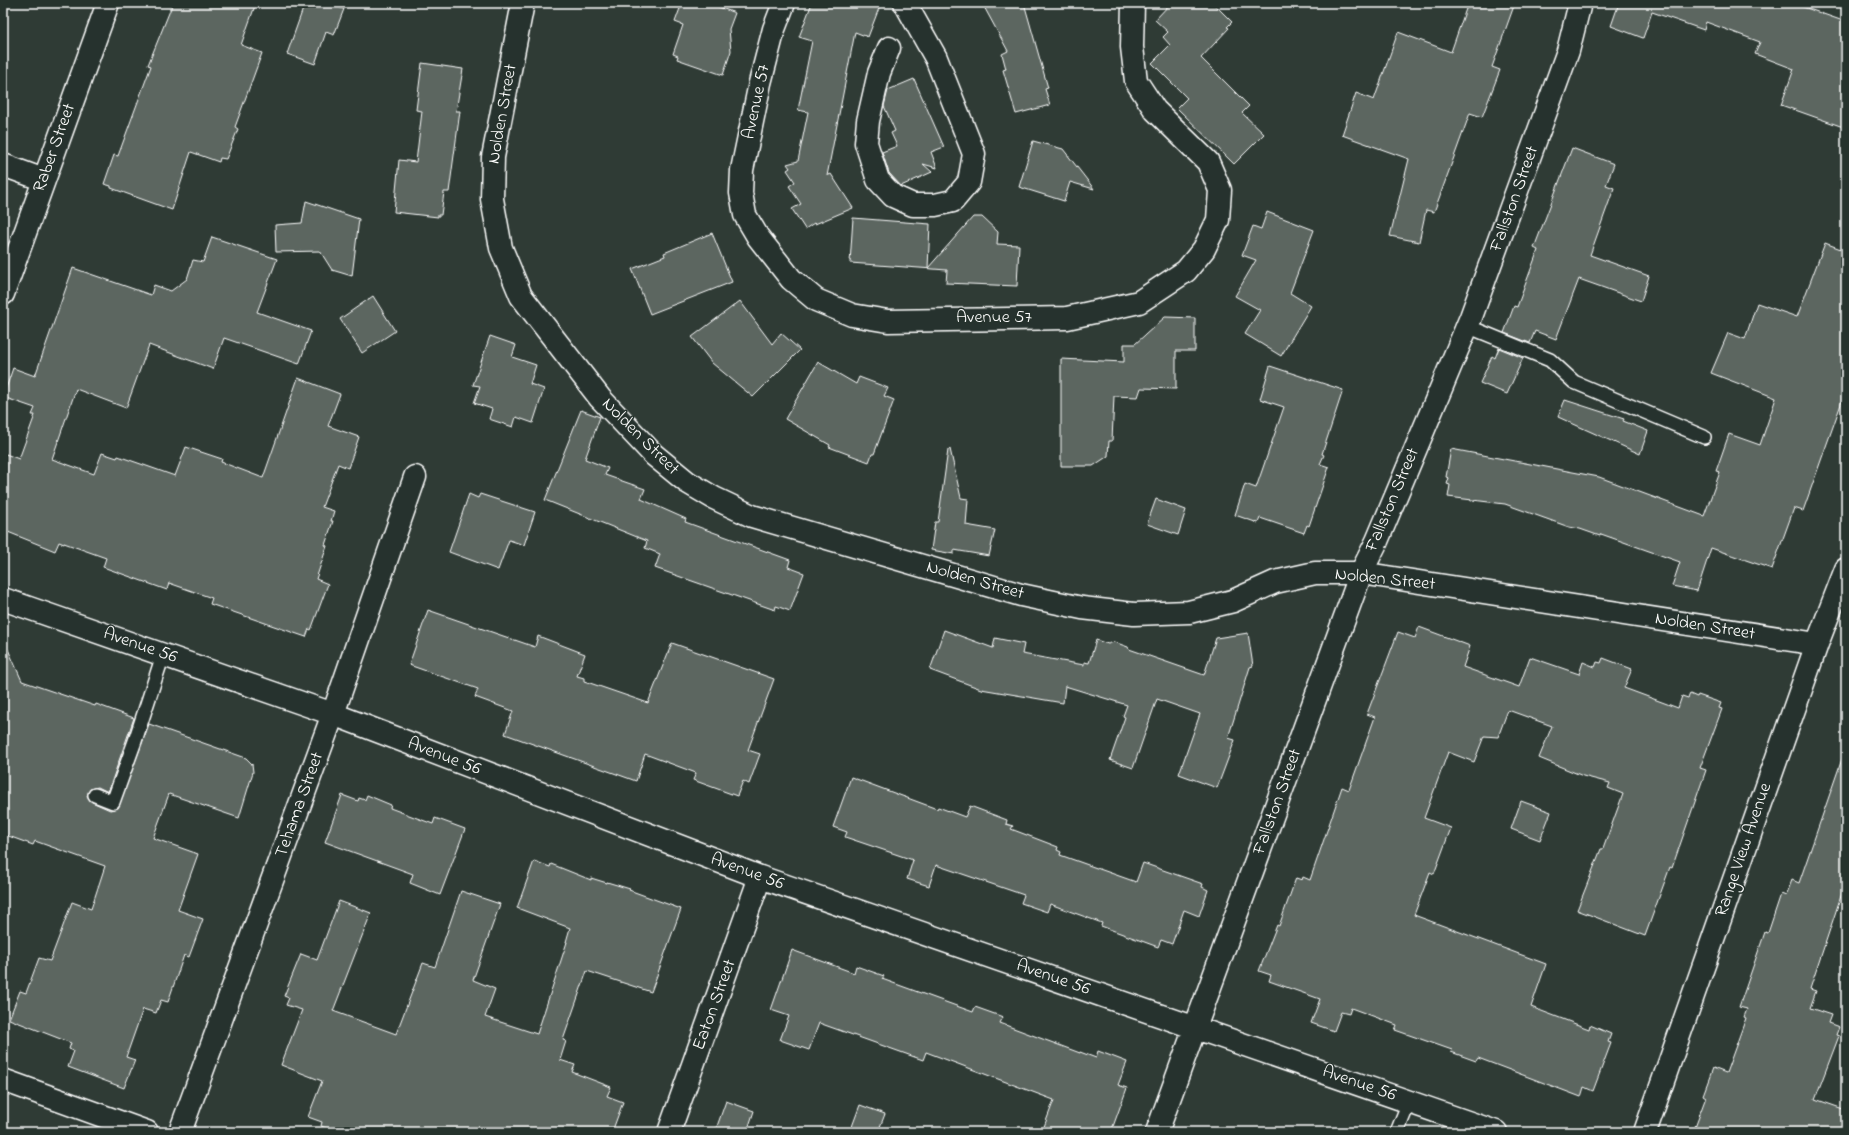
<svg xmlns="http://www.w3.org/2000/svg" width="1849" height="1135" font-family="'Indie Flower',sans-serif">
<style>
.building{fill:#5b6661;stroke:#fff}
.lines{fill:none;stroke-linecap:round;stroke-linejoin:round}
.lane-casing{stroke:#fff;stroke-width:16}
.street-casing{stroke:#fff;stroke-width:25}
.lane{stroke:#26332d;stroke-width:13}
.street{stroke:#26332d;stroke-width:22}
.labels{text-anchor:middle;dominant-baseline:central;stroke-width:3;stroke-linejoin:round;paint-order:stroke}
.street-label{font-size:18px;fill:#fff;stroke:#26332d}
</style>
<rect width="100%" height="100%" fill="#2f3b35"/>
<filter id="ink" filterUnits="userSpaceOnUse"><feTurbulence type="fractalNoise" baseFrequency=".025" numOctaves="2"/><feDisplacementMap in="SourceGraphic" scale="8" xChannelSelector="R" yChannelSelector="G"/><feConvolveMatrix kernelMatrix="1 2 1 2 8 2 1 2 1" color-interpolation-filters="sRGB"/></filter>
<g filter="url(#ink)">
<path class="building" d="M 173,3 L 256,3 L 241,45 L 262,53 L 235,127 L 238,129 L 226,159 L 220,158 L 219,162 L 191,152 L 172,210 L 111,188 L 111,186 L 104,184 L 114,155 L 118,156 L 151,66 L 148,65 Z
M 305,3 L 326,3 L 344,9 L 334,35 L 326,32 L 315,64 L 287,54 Z
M 682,3 L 708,3 L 735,13 L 729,29 L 731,51 L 723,75 L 677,59 L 678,56 L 673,54 L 683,25 L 675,22 Z
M 812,3 L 881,3 L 868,37 L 855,32 L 827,176 L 831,174 L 853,208 L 815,224 L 814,223 L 805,229 L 792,209 L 801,204 L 789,186 L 795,182 L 787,170 L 790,168 L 787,164 L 798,161 L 808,112 L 798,110 L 812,41 L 799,37 Z
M 982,3 L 1024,3 L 1048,88 L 1045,89 L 1050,105 L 1016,114 L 1003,70 L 1006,69 L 1002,54 L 1008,51 Z
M 1171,3 L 1213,3 L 1232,22 L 1227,27 L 1229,28 L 1201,58 L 1249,106 L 1242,113 L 1264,134 L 1234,164 L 1177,108 L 1187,98 L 1152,63 L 1170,45 L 1163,37 L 1168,32 L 1155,20 Z
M 1468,3 L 1515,3 L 1492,67 L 1500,70 L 1482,117 L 1470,113 L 1434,212 L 1426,210 L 1419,242 L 1390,236 L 1409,159 L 1342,135 L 1356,93 L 1374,100 L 1398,32 L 1451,52 Z
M 1619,3 L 1792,3 L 1846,22 L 1846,128 L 1781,105 L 1794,69 L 1755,54 L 1760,42 L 1706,22 L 1704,30 L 1652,12 L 1643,38 L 1611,26 Z
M 422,63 L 463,69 L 456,111 L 460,111 L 449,192 L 444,192 L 441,215 L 438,215 L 438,217 L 394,212 L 399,160 L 416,162 L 422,111 L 416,110 Z
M 914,79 L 944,147 L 931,152 L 937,168 L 923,164 L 932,172 L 901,186 L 889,173 L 882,152 L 897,146 L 891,133 L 895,131 L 884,106 L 888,90 Z
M 1033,141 L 1063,149 L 1094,189 L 1070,182 L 1064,201 L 1019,187 Z
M 1572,148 L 1614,164 L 1606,185 L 1614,188 L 1590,255 L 1649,276 L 1641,301 L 1579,279 L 1556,339 L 1535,331 L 1530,343 L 1504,333 L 1514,306 L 1517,307 L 1538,250 L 1534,248 Z
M 306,201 L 359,219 L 352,276 L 332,270 L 320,251 L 276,252 L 275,225 L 302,223 Z
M 1267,212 L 1314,230 L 1290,293 L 1311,306 L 1281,356 L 1245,334 L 1260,310 L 1235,296 L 1256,260 L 1242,255 L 1253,226 L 1261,229 Z
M 973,217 L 982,217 L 998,232 L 997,244 L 1019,245 L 1017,286 L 946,283 L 947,270 L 850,263 L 853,218 L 930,224 L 928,268 Z
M 712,233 L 732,282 L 650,314 L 632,269 L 665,256 L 664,253 Z
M 212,237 L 277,259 L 257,312 L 311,331 L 299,364 L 224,338 L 213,369 L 149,345 L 126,408 L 76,389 L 52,459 L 94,474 L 102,453 L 117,458 L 118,456 L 175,476 L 186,447 L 222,459 L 221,462 L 263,478 L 298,378 L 340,394 L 328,426 L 359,437 L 348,468 L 338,464 L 322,507 L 334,511 L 331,521 L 333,521 L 325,545 L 327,546 L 316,579 L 328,584 L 311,630 L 309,629 L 306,637 L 210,604 L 212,598 L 169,583 L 167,590 L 103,567 L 106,558 L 64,543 L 64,544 L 59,542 L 55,551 L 3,530 L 3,453 L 19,459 L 35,415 L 32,415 L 35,408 L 3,397 L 13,368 L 35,376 L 73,268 L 151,295 L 154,285 L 171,291 L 187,279 L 193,260 L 203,262 Z
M 1825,243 L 1846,251 L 1846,390 L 1803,511 L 1794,508 L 1772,569 L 1711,548 L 1697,591 L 1672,586 L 1680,562 L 1601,534 L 1600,536 L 1580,529 L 1569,527 L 1505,504 L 1448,497 L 1450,485 L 1447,484 L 1449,478 L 1446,477 L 1451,449 L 1599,477 L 1704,516 L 1720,472 L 1716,471 L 1729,434 L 1760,445 L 1776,398 L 1711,373 L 1728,333 L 1745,339 L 1757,303 L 1797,317 Z
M 373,296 L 395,331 L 362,353 L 340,319 Z
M 740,301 L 772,344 L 781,333 L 800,350 L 753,397 L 712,363 L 692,337 Z
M 1165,317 L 1195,318 L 1195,351 L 1176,351 L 1176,389 L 1141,388 L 1138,397 L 1114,396 L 1112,441 L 1109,441 L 1108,456 L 1093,466 L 1061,466 L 1061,359 L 1124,362 L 1124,344 L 1135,344 Z
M 490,336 L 516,345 L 512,357 L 536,365 L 530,384 L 544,389 L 533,423 L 516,417 L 513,427 L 489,419 L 492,409 L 474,403 L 480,386 L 473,385 Z
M 1499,348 L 1523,358 L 1507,394 L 1480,383 L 1492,356 L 1495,358 Z
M 818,362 L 856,384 L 859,377 L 888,388 L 884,396 L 894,400 L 874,454 L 872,454 L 869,462 L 829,447 L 830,445 L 785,419 Z
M 1270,366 L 1343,390 L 1322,454 L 1324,455 L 1320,464 L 1329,467 L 1309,526 L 1307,525 L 1304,533 L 1260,518 L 1258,523 L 1235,515 L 1245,484 L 1256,488 L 1284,407 L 1260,399 Z
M 1565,400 L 1624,419 L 1623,421 L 1648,431 L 1640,454 L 1558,417 Z
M 581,410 L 600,417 L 585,459 L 608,468 L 605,475 L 645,489 L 641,499 L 686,519 L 685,522 L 790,560 L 788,567 L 804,573 L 790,611 L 776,606 L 775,610 L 655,568 L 660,554 L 645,548 L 647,541 L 545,500 Z
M 950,449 L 961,498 L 968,499 L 966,525 L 995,530 L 989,556 L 954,550 L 954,554 L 931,550 L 935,522 L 938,522 L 948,450 Z
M 469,494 L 478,498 L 480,494 L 535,512 L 524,545 L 509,540 L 498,570 L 449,552 Z
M 1156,499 L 1186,510 L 1178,535 L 1147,524 Z
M 428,610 L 535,647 L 538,636 L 585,654 L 577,676 L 584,678 L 584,681 L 648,703 L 672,643 L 774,679 L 748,750 L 760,754 L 749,784 L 743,781 L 737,796 L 693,780 L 696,773 L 645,754 L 636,781 L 505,734 L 513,711 L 475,697 L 478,689 L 409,665 Z
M 1419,627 L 1470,646 L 1463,667 L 1519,687 L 1530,657 L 1579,674 L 1583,662 L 1595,667 L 1597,662 L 1601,663 L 1603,658 L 1632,669 L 1624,688 L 1678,708 L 1682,696 L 1688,698 L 1690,694 L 1697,697 L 1698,695 L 1721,703 L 1719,708 L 1722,709 L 1700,768 L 1706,770 L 1672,868 L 1670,867 L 1645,936 L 1577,910 L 1601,849 L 1603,849 L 1623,794 L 1608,788 L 1610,783 L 1583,776 L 1539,758 L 1552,726 L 1508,710 L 1498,737 L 1484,736 L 1474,762 L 1448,752 L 1424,818 L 1451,828 L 1434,874 L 1430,872 L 1414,915 L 1546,964 L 1531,1007 L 1589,1029 L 1590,1025 L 1611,1034 L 1608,1042 L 1611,1043 L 1593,1091 L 1584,1087 L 1581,1097 L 1478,1058 L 1476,1061 L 1451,1052 L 1452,1050 L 1395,1030 L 1397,1025 L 1351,1008 L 1349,1014 L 1341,1012 L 1334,1031 L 1311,1023 L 1320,999 L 1269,981 L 1271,975 L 1259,971 L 1277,925 L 1279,926 L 1296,878 L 1302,880 L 1303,877 L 1310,880 L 1342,787 L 1349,790 L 1375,717 L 1367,714 L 1398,632 L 1415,638 Z
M 944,630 L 993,648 L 995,638 L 1024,644 L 1022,654 L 1084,665 L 1084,662 L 1089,663 L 1096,640 L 1108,644 L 1114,642 L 1128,647 L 1129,649 L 1204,675 L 1216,638 L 1248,633 L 1253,666 L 1250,667 L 1228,738 L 1235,740 L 1217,788 L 1179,774 L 1200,714 L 1157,699 L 1133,768 L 1110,760 L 1125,717 L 1123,716 L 1127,705 L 1065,686 L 1063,703 L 981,689 L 930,670 Z
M 3,638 L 22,681 L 95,706 L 96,704 L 134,718 L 108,792 L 98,787 L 90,789 L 87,796 L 92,802 L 110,810 L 118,808 L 149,724 L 246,758 L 252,764 L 253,772 L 239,818 L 169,794 L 153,838 L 198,854 L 178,910 L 203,919 L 189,957 L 184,955 L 168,1002 L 161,1000 L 156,1013 L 143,1009 L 126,1057 L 135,1060 L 124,1088 L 68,1067 L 74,1051 L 69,1049 L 71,1043 L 9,1019 L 20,991 L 26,993 L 39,958 L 50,961 L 72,902 L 91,909 L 105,866 L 35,841 L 33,845 L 3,834 Z
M 1842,759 L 1846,760 L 1846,881 L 1810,989 L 1816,991 L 1810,1008 L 1831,1015 L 1828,1023 L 1839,1027 L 1836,1035 L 1839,1036 L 1815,1099 L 1846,1110 L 1846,1132 L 1693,1132 L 1706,1097 L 1703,1095 L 1713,1068 L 1726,1073 L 1746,1018 L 1744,1017 L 1747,1009 L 1739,1007 L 1765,932 L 1768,933 L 1781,894 L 1786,896 L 1792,880 L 1799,883 Z
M 851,777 L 937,809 L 938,807 L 965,817 L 970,806 L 1007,820 L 1006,824 L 1013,826 L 1011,829 L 1058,847 L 1057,850 L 1061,852 L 1060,855 L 1136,882 L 1143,863 L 1203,884 L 1202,887 L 1208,890 L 1199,916 L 1184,910 L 1172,944 L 1161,940 L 1158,947 L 1101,926 L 1102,923 L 1050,904 L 1047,912 L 1021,903 L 1024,895 L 936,865 L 929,886 L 907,879 L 913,860 L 845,837 L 847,832 L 833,827 Z
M 342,795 L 358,801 L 359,798 L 365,800 L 367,795 L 391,805 L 390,808 L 433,824 L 435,818 L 465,829 L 440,895 L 410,883 L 413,874 L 325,842 Z
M 1521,801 L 1551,812 L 1540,840 L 1511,829 Z
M 534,861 L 550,867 L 551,864 L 591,880 L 591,878 L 607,883 L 607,882 L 630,889 L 629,890 L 681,909 L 651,992 L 587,971 L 563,1040 L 566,1041 L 560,1060 L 575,1065 L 572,1072 L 611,1087 L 607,1096 L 623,1102 L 612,1132 L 336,1132 L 321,1126 L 322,1122 L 308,1117 L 322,1081 L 281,1065 L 302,1010 L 286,1005 L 289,998 L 284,996 L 301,954 L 317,960 L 339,901 L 371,913 L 333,1011 L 396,1034 L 423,963 L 435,967 L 461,891 L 500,904 L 473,980 L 495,989 L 485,1017 L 537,1034 L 567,942 L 566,942 L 570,928 L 517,908 Z
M 792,950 L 854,973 L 856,966 L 884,976 L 882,979 L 973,1012 L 975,1007 L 1003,1017 L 1000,1023 L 1080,1053 L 1080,1052 L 1096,1058 L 1098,1051 L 1127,1062 L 1118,1085 L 1127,1088 L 1111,1132 L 1042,1132 L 1054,1100 L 926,1052 L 923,1060 L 819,1023 L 809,1050 L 780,1040 L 789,1016 L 771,1010 Z
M 726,1101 L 754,1111 L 747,1132 L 715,1132 Z
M 860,1105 L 885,1114 L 878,1132 L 850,1132 Z"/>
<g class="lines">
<g class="lane-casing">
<path id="lane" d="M 1467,326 L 1550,360 L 1574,382 L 1704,437
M 95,795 L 113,802 L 135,741 L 163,655
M 1397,1132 L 1409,1102"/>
</g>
<g class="street-casing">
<path id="street" d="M 523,3 L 493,157 L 492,199 L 501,248 L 521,296 L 600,398 L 654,455 L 687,482 L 714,498 L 752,516 L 1021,595 L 1082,608 L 1134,614 L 1189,612 L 1233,601 L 1275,582 L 1315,573 L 1361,573 L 1817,644
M 784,3 L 774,29 L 760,83 L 742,170 L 741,193 L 745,215 L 758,237 L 791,279 L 816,300 L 852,315 L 888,321 L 1067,318 L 1139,302 L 1186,271 L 1204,249 L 1218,220 L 1220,190 L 1208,162 L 1155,110 L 1136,81 L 1132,47 L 1133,3
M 889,48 L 879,73 L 868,121 L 866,143 L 878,180 L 893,196 L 913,205 L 935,205 L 953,201 L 969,182 L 974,154 L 936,58 L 905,3
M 3,165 L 44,180
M 3,294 L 108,3
M 3,599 L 333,714 L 760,877 L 1496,1132
M 3,1080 L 147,1132
M 180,1132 L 333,714 L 415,477
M 669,1132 L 760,877
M 1157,1132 L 1361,573 L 1377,541 L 1471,317 L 1568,51 L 1580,3
M 1645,1132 L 1817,644 L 1846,569"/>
</g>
<use href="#lane" class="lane"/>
<use href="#street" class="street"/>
</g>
</g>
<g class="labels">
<g class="street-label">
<text transform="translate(757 102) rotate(-78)">Avenue 57</text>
<text transform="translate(503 114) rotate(-80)">Nolden Street</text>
<text transform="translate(55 148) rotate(-70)">Raber Street</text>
<text transform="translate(1515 199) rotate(-70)">Fallston Street</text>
<text x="994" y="318">Avenue 57</text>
<text transform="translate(640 437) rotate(45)">Nolden Street</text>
<text transform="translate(1393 500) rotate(-67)">Fallston Street</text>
<text transform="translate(1385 580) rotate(6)">Nolden Street</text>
<text transform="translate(975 581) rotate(16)">Nolden Street</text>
<text transform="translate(1705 627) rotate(9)">Nolden Street</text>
<text transform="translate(140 646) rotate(19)">Avenue 56</text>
<text transform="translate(444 757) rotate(21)">Avenue 56</text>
<text transform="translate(1278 802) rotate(-70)">Fallston Street</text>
<text transform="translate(300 805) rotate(-70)">Tehama Street</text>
<text transform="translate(1744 850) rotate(-71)">Range View Avenue</text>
<text transform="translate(747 872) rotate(20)">Avenue 56</text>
<text transform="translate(1053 978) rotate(19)">Avenue 56</text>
<text transform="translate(715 1005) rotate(-70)">Eaton Street</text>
<text transform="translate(1359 1084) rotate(19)">Avenue 56</text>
</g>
</g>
<rect width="1849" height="1135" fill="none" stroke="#26332d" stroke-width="16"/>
<rect x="8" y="8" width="1833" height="1119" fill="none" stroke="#fff" stroke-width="1.5" filter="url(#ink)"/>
</svg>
